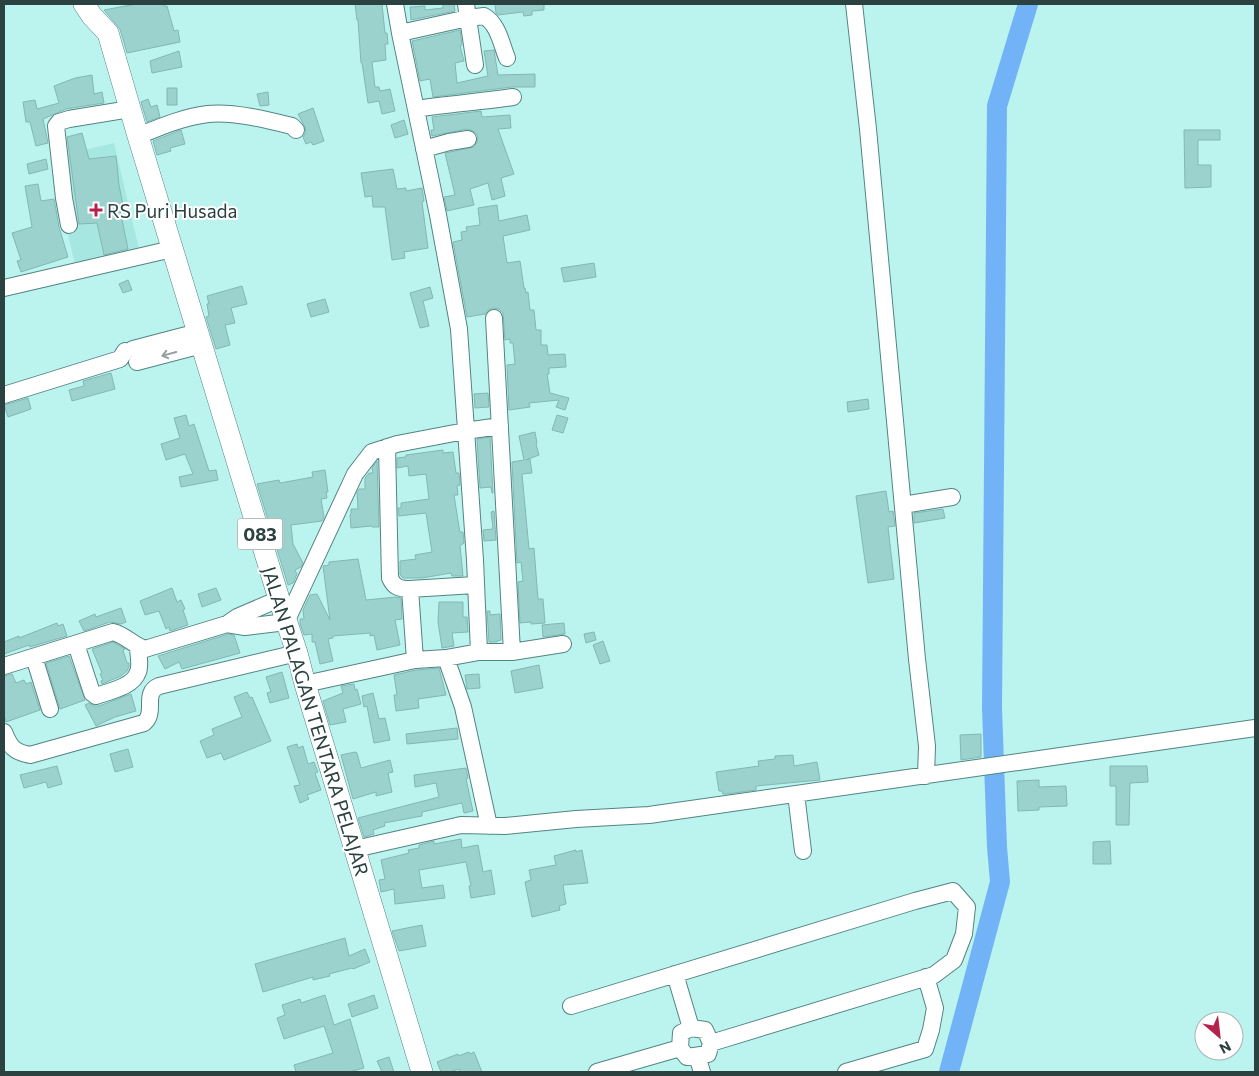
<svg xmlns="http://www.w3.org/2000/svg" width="1259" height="1076" font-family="Commissioner,sans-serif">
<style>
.built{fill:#a6e7e2}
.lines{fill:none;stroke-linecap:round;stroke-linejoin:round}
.river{stroke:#72b3f8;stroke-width:20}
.building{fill:#9cd2ce;stroke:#82b8b4}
.minor-casing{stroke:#518582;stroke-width:18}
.major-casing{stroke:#518582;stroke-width:22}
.minor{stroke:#fff;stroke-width:16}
.major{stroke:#fff;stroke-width:21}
.oneway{stroke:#95a0a0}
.poi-dot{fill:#b4224c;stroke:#fff;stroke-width:2}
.labels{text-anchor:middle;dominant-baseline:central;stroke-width:4;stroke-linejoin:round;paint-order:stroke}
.shield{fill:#fff;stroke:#6b7b79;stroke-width:1}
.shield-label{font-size:18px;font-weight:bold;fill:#2b4240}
.poi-label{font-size:19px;fill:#2b4240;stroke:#fff;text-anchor:start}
.street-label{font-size:19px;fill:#2b4240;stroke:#fff}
</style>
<rect width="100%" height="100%" fill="#bbf3ef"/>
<path class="built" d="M 114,143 L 142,262 L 78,277 L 50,158 Z"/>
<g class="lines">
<path class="river" d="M 949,1072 L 1000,882 L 997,847 L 992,708 L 997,106 L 1028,4"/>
</g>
<path class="building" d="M 136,4 L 164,4 L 164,6 L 167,6 L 174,31 L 178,30 L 180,42 L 127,53 L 120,29 L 104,10 Z
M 355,4 L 382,4 L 385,33 L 387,33 L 388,44 L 385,44 L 386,60 L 372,62 L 375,87 L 379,87 L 380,91 L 390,89 L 395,111 L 382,114 L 379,101 L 368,103 L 362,63 L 361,63 L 358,20 L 357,20 Z
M 443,4 L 454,4 L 455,11 L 411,20 L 410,7 L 425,6 L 425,10 L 443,8 Z
M 495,4 L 544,4 L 544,10 L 532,11 L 532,15 L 524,16 L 523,12 L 498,15 L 496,13 Z
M 460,30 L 462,45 L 460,46 L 464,61 L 455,63 L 457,83 L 488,76 L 484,51 L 494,50 L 498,75 L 535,74 L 535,87 L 512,87 L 433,97 L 430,79 L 420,81 L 412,41 Z
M 179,51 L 182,67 L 152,73 L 150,61 Z
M 92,75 L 94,94 L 102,92 L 104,103 L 66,109 L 43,119 L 48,143 L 36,146 L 30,122 L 26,122 L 23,102 L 35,100 L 37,109 L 59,103 L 54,86 L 75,78 Z
M 167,88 L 177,88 L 177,105 L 167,105 Z
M 268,92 L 269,105 L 260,106 L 257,94 Z
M 148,99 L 151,107 L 157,105 L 160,117 L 147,122 L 141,102 Z
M 313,108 L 324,141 L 313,145 L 311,142 L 306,144 L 303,137 L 306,132 L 305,127 L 298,114 Z
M 481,111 L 482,117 L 510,115 L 511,128 L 498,129 L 514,174 L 501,178 L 505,196 L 492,200 L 488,183 L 470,189 L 474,205 L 447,211 L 444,197 L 455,195 L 445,153 L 474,147 L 477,142 L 478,137 L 475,132 L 467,129 L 432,136 L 431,130 L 434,130 L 432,117 Z
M 404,120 L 408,134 L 395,138 L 391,125 Z
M 181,130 L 185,144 L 170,148 L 171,151 L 157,155 L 153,141 Z
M 1184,130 L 1220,130 L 1220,140 L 1198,140 L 1198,165 L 1211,165 L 1211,187 L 1185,188 Z
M 82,133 L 89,159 L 116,156 L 119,185 L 123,205 L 119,205 L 128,249 L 104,255 L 97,223 L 79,224 L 67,137 Z
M 46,159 L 48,169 L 29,174 L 27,164 Z
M 393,169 L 397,189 L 406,188 L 406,191 L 422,188 L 424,201 L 422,202 L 428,248 L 404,252 L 405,258 L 392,260 L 385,207 L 373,207 L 372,196 L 365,197 L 361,173 Z
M 38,184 L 41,201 L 54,199 L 59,227 L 68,257 L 21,272 L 17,261 L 21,260 L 12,233 L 32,227 L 25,186 Z
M 497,205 L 499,221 L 527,215 L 530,230 L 503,236 L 507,263 L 520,261 L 524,288 L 525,288 L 526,293 L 528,292 L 530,310 L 534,310 L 536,330 L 541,330 L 541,345 L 547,345 L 548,355 L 565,354 L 566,367 L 549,368 L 549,374 L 547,374 L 550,393 L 569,398 L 565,410 L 556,407 L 559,400 L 529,403 L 530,407 L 509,410 L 507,365 L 515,364 L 513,343 L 510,343 L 510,339 L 505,340 L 503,313 L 499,309 L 493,308 L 488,310 L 485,314 L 467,317 L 453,242 L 462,240 L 461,232 L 467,231 L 466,227 L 480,225 L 478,208 Z
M 594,263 L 596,277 L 564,282 L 561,268 Z
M 128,280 L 132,290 L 123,293 L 119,284 Z
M 242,286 L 247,304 L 231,308 L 235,323 L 225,325 L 230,345 L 216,349 L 206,317 L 209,316 L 207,304 L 209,304 L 207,296 Z
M 430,287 L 433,298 L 423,301 L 429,326 L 420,328 L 410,293 Z
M 325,299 L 329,312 L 311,317 L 307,304 Z
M 111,373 L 115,389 L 72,401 L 69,390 L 84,386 L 83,381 Z
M 488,393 L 489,407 L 475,408 L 474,394 Z
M 28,398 L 31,409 L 8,417 L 4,405 Z
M 868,399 L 869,409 L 848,412 L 847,402 Z
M 186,415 L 189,426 L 194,424 L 209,471 L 216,470 L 218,480 L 181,487 L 179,477 L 193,474 L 185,454 L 166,460 L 161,444 L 180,438 L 174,418 Z
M 557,415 L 568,418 L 563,433 L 552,430 Z
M 535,432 L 537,443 L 536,444 L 539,455 L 526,460 L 530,459 L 532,473 L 522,474 L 529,549 L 534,548 L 538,599 L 543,599 L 545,623 L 531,624 L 531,622 L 520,623 L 518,582 L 523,581 L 521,562 L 517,563 L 512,462 L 524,460 L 519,436 Z
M 490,437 L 493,493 L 492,493 L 491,487 L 480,488 L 477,439 Z
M 443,450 L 443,453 L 453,452 L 456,473 L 459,473 L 460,485 L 457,486 L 458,495 L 454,495 L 459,527 L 460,532 L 463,532 L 464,543 L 460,546 L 463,576 L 452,576 L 451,573 L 422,578 L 403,578 L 400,575 L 400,561 L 416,559 L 415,555 L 432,552 L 426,513 L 399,516 L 398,508 L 401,508 L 401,503 L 429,499 L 426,474 L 409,476 L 408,466 L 397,468 L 397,458 L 406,457 L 406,455 Z
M 377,461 L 379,527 L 372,527 L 371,526 L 351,528 L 350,515 L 351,514 L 351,509 L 358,509 L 357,493 L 359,489 L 365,489 L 365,478 L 369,473 L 373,473 L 372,468 Z
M 325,470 L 328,492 L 326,492 L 327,498 L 321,499 L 324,517 L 322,521 L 291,525 L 293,544 L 303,563 L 301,567 L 295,570 L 297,574 L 293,583 L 288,585 L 257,484 L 279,480 L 280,483 L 313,477 L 312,472 Z
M 886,491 L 889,512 L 893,511 L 895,526 L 888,527 L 894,579 L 868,583 L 856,496 Z
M 943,509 L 945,518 L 914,523 L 914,513 Z
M 494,511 L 496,540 L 484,541 L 483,530 L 493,529 L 491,512 Z
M 358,559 L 366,600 L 396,597 L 401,598 L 402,619 L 395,620 L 400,645 L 377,650 L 374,635 L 370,636 L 370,633 L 333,636 L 333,638 L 328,639 L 333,661 L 320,664 L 315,642 L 312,642 L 312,634 L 304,635 L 300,624 L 300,619 L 304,619 L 303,610 L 310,595 L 317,594 L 330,620 L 323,566 L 329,565 L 329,562 Z
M 172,588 L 177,602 L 181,600 L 185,609 L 183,610 L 188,625 L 170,631 L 169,627 L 166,629 L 159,611 L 145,615 L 140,601 Z
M 216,588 L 221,600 L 202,607 L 198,594 Z
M 439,602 L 463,602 L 463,617 L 467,617 L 468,632 L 452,633 L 454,646 L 442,648 L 438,622 Z
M 121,608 L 126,622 L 121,624 L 110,622 L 84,631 L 79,621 L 95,614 L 96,617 Z
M 487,611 L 490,611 L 490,615 L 500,614 L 501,640 L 497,641 L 497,642 L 489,642 Z
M 57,623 L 58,626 L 63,624 L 67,636 L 30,647 L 29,645 L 4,654 L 4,642 L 19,636 L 19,638 Z
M 564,623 L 565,634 L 543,637 L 542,625 Z
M 594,632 L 596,640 L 586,643 L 584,634 Z
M 228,634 L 234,635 L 240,653 L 182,669 L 179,662 L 165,669 L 158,656 Z
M 603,641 L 610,661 L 600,664 L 593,645 Z
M 113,642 L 125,649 L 123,650 L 127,663 L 129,663 L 129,667 L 127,671 L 121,676 L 102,684 L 101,681 L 103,680 L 100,674 L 102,673 L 92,649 Z
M 69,656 L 85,700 L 60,709 L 46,663 Z
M 539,665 L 543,688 L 515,693 L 511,671 Z
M 439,668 L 446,695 L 418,699 L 419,708 L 396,711 L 394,695 L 397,695 L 394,675 L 416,670 Z
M 282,672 L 289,698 L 270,703 L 267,693 L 271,692 L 266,677 Z
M 12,674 L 16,683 L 24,680 L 26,684 L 31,682 L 40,710 L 6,722 L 4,715 L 4,676 Z
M 479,674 L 480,688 L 467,689 L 465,675 Z
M 354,684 L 355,690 L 357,689 L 361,704 L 343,709 L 346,722 L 330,725 L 323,701 L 343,693 L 341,686 Z
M 247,692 L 250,698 L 252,697 L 271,741 L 224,760 L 221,753 L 207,758 L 200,741 L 214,735 L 212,729 L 242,717 L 234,697 Z
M 373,693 L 379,719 L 385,718 L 390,740 L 374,743 L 367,706 L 364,707 L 362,696 Z
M 131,694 L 136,711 L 115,717 L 96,726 L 85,705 L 89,703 L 94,706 L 99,706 Z
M 457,728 L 458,739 L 407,744 L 406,734 Z
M 981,734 L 981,757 L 961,760 L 960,735 Z
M 297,744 L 298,748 L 303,746 L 308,764 L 314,762 L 318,772 L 315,773 L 321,790 L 307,795 L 309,799 L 300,803 L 294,786 L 300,785 L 287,747 Z
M 128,749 L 133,767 L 115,772 L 110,754 Z
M 355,752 L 357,753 L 361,768 L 390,760 L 393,772 L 388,773 L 392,792 L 376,796 L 376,792 L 353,799 L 341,755 Z
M 793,755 L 794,766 L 817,762 L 820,780 L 756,786 L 756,790 L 727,794 L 723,794 L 722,791 L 719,791 L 716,772 L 759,766 L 758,761 L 775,759 L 775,756 Z
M 57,766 L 62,784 L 48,788 L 46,782 L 24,788 L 20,775 Z
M 1110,766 L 1147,766 L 1148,782 L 1130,783 L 1129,825 L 1116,825 L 1116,786 L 1110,786 Z
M 466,768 L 468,778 L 466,779 L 473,811 L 464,813 L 462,803 L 422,812 L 422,816 L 384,823 L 385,826 L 373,830 L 374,834 L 364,837 L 358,818 L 439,797 L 436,783 L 415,787 L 414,775 Z
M 1039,780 L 1039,787 L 1066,786 L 1067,806 L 1039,807 L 1039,810 L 1018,811 L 1017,781 Z
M 461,839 L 462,848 L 478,845 L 483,872 L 491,870 L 495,894 L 471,898 L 469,886 L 471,886 L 466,862 L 419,870 L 422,888 L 443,885 L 445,898 L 395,904 L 394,889 L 381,892 L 379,880 L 385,879 L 381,860 L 409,853 L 408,850 L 419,848 L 419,845 L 434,841 L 434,844 Z
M 1110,841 L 1111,864 L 1093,864 L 1093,842 Z
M 576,850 L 576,852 L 582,850 L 588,883 L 563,885 L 566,904 L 559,906 L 560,910 L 532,917 L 525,882 L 531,880 L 529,870 L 556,865 L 554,856 Z
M 422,925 L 426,946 L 399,951 L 392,931 Z
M 345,938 L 349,956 L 365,949 L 370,962 L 353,969 L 352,968 L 329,974 L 330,976 L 313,980 L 313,977 L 263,992 L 255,964 Z
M 325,995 L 334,1025 L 350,1019 L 364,1068 L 349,1072 L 296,1072 L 294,1065 L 333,1053 L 324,1026 L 284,1039 L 277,1018 L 285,1015 L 282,1005 L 300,999 L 301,1003 Z
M 374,995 L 378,1008 L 352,1017 L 348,1004 Z
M 469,1052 L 470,1054 L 474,1052 L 482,1072 L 460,1072 L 459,1069 L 449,1072 L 441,1072 L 437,1062 L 458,1054 L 458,1056 Z
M 389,1057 L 394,1072 L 382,1072 L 377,1061 Z"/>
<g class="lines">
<g class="minor-casing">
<path id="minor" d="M 395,4 L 400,33 L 438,215 L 459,329 L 475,560 L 479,652
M 854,4 L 868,129 L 917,659 L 927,746 L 926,776
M 400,33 L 468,18 L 466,4
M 475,65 L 468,18 L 484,16 C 498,24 501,43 507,58
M 416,109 C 448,104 480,102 513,97
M 138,136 C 160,127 183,117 208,114 C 232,111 268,120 292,126 L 296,130
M 424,149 L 449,142 L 468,139
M 69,225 L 64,198 L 56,126 L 59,122 L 69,119 L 130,109
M 4,288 L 172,249
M 494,318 L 512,652
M 133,349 L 198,332
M 137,362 L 202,345
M 4,395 L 120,359 L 125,351
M 387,447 L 390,578 C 394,587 399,589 410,589 L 475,585
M 903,505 L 952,497
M 410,589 L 415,660
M 227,624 L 245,627 L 286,622 L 355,474 L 372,452 L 397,444 L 465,431 L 500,426
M 76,644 L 92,693 L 96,696 C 110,691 133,687 138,672 C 141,665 138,654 138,647
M 34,657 L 50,709
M 446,658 L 463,707 L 489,826
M 4,666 L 113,632 C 125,635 133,645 145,649 L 227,624 L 237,617 L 279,599
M 305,684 L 415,660 L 446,658 L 479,652 L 512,652 L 563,644
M 4,732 C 10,747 14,752 30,755 L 144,723 C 157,712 142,693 159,686 L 297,653
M 796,794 L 803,851
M 355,849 L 461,825 L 505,826 L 576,819 L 649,815 L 1255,728
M 675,974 L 691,1028
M 571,1006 L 915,901 L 953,891 L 967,907 L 964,934 L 954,960 L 934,975 L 711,1043
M 691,1028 L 705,1030 L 711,1043 L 708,1054 L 687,1057 L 680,1048 L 681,1033 Z
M 697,1056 L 702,1072
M 597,1072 L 680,1048
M 846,1072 L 925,1049 L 931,1030 L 935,1008 L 926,977"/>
</g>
<g class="major-casing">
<path id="major" d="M 84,4 L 92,16 L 108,33 L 138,136 L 279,599 L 297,653 L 305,684 L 422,1072"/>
</g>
<use href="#minor" class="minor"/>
<use href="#major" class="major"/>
</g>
<defs><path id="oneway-shaft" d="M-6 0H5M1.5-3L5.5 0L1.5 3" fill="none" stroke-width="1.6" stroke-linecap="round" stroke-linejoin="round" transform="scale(1.25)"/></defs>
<use class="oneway" href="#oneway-shaft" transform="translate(169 354) rotate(165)"/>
<path class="poi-dot" d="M93.5 202.5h5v5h5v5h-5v5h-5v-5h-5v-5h5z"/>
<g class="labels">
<rect class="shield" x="237.5" y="518.5" width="45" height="31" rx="4"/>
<g class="shield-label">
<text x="260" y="534">083</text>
</g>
<g class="poi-label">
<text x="107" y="210">RS Puri Husada</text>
</g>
<g class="street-label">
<text transform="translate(316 721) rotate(73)">JALAN PALAGAN TENTARA PELAJAR</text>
</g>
</g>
<rect width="1259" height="1076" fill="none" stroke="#2b4240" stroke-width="10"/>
<g transform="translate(1219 1036) rotate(152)"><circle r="24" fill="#ffffff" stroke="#aab3b3"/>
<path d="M0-4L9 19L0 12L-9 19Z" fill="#b4224c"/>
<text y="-8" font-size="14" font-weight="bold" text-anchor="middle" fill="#2b4240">N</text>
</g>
</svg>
